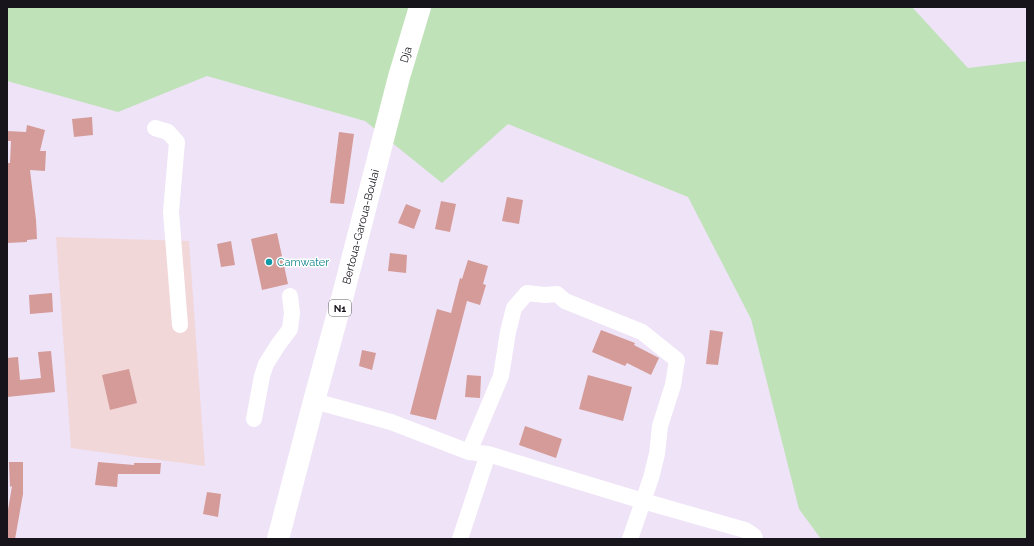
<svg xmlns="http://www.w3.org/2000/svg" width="1034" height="546" font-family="Raleway,sans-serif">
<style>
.industrial{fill:#f2d7d9}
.green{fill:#bfe2b8}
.building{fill:#d49b98}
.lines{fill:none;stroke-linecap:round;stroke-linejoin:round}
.minor{stroke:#fff;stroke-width:16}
.highway{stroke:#fff;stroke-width:22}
.culture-dot{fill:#0f9aa8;stroke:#fff;stroke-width:1.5}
.labels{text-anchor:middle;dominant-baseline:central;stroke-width:3;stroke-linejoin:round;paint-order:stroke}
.shield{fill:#fff;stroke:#5d5a5f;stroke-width:1}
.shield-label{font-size:10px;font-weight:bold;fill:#18141b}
.street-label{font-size:11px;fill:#18141b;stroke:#fff}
.culture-label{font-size:11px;fill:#0d838f;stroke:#fff;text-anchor:start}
</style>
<rect width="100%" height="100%" fill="#efe3f7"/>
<path class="industrial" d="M 56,237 L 189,241 L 205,466 L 71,448 Z"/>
<path class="green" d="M 7,7 L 912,7 L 968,68 L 1027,61 L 1027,539 L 821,539 L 799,509 L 751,319 L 688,197 L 508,124 L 442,183 L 365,121 L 207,76 L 118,112 L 7,81 Z"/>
<path class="building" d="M 92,117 L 93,135 L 74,137 L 72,119 Z
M 27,125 L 45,130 L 40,151 L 46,151 L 45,171 L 30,170 L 36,220 L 37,239 L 27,240 L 27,242 L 7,243 L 7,163 L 10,163 L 11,141 L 7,141 L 7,131 L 26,132 Z
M 339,132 L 354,134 L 344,204 L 330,203 Z
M 507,197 L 523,200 L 519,224 L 502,221 Z
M 441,201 L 456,204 L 450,232 L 435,229 Z
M 406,204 L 421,210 L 414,229 L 398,223 Z
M 277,233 L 288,284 L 262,290 L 251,239 Z
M 231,241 L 235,265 L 221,267 L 217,244 Z
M 390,253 L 407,255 L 406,273 L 388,271 Z
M 468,260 L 488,266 L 483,284 L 486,285 L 480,305 L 467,301 L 436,420 L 410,414 L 437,309 L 451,313 L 460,278 L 462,279 Z
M 52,293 L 53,312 L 30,314 L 29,295 Z
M 601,330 L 635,343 L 634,345 L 659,358 L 651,375 L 627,363 L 625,366 L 592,352 Z
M 710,330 L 723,332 L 718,365 L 706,364 Z
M 362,350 L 376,353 L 372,370 L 359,366 Z
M 51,351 L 55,392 L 7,397 L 7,358 L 18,357 L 20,380 L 41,378 L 38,352 Z
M 129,369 L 137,403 L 110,410 L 102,375 Z
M 467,375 L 481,376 L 480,398 L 465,397 Z
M 588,375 L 632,387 L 623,421 L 579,409 Z
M 525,426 L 562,439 L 556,458 L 519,445 Z
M 9,462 L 23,462 L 23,494 L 15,539 L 7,539 L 7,516 L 12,486 L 10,487 Z
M 98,462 L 134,465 L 134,463 L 161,463 L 160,474 L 118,474 L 117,487 L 95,485 Z
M 207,492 L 221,494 L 218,517 L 203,514 Z"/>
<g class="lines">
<path class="minor" d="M 155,128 L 168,132 L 177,142 L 171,212 L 180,325
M 314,401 L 391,422 L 469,452 L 488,454 L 460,539
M 254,419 L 262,376 L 266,364 L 278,345 L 290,329 L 292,313 L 290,296
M 469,452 L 501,376 L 508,332 L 514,308 L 527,293 L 545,295 L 557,294 L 565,301 L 642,332 L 677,360 L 673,385 L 660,426 L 657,454 L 651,478 L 630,539
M 488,454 L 643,501 L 745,530 L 754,536 L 755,539"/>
<path class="highway" id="s1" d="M 278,539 L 314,401 L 344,291 L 399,77 L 420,7"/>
</g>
<circle class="culture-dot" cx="269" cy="262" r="4"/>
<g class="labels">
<rect class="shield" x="329" y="300" width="22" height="16" rx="3"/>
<g class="shield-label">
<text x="340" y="308">N1</text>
</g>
<g class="street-label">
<text stroke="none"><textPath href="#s1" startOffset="501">Dja</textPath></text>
<text stroke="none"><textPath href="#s1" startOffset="323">Bertoua-Garoua-Boulai</textPath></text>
</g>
<g class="culture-label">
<text x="277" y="262">Camwater</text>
</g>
</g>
<rect width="1034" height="546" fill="none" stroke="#18141b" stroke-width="16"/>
</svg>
